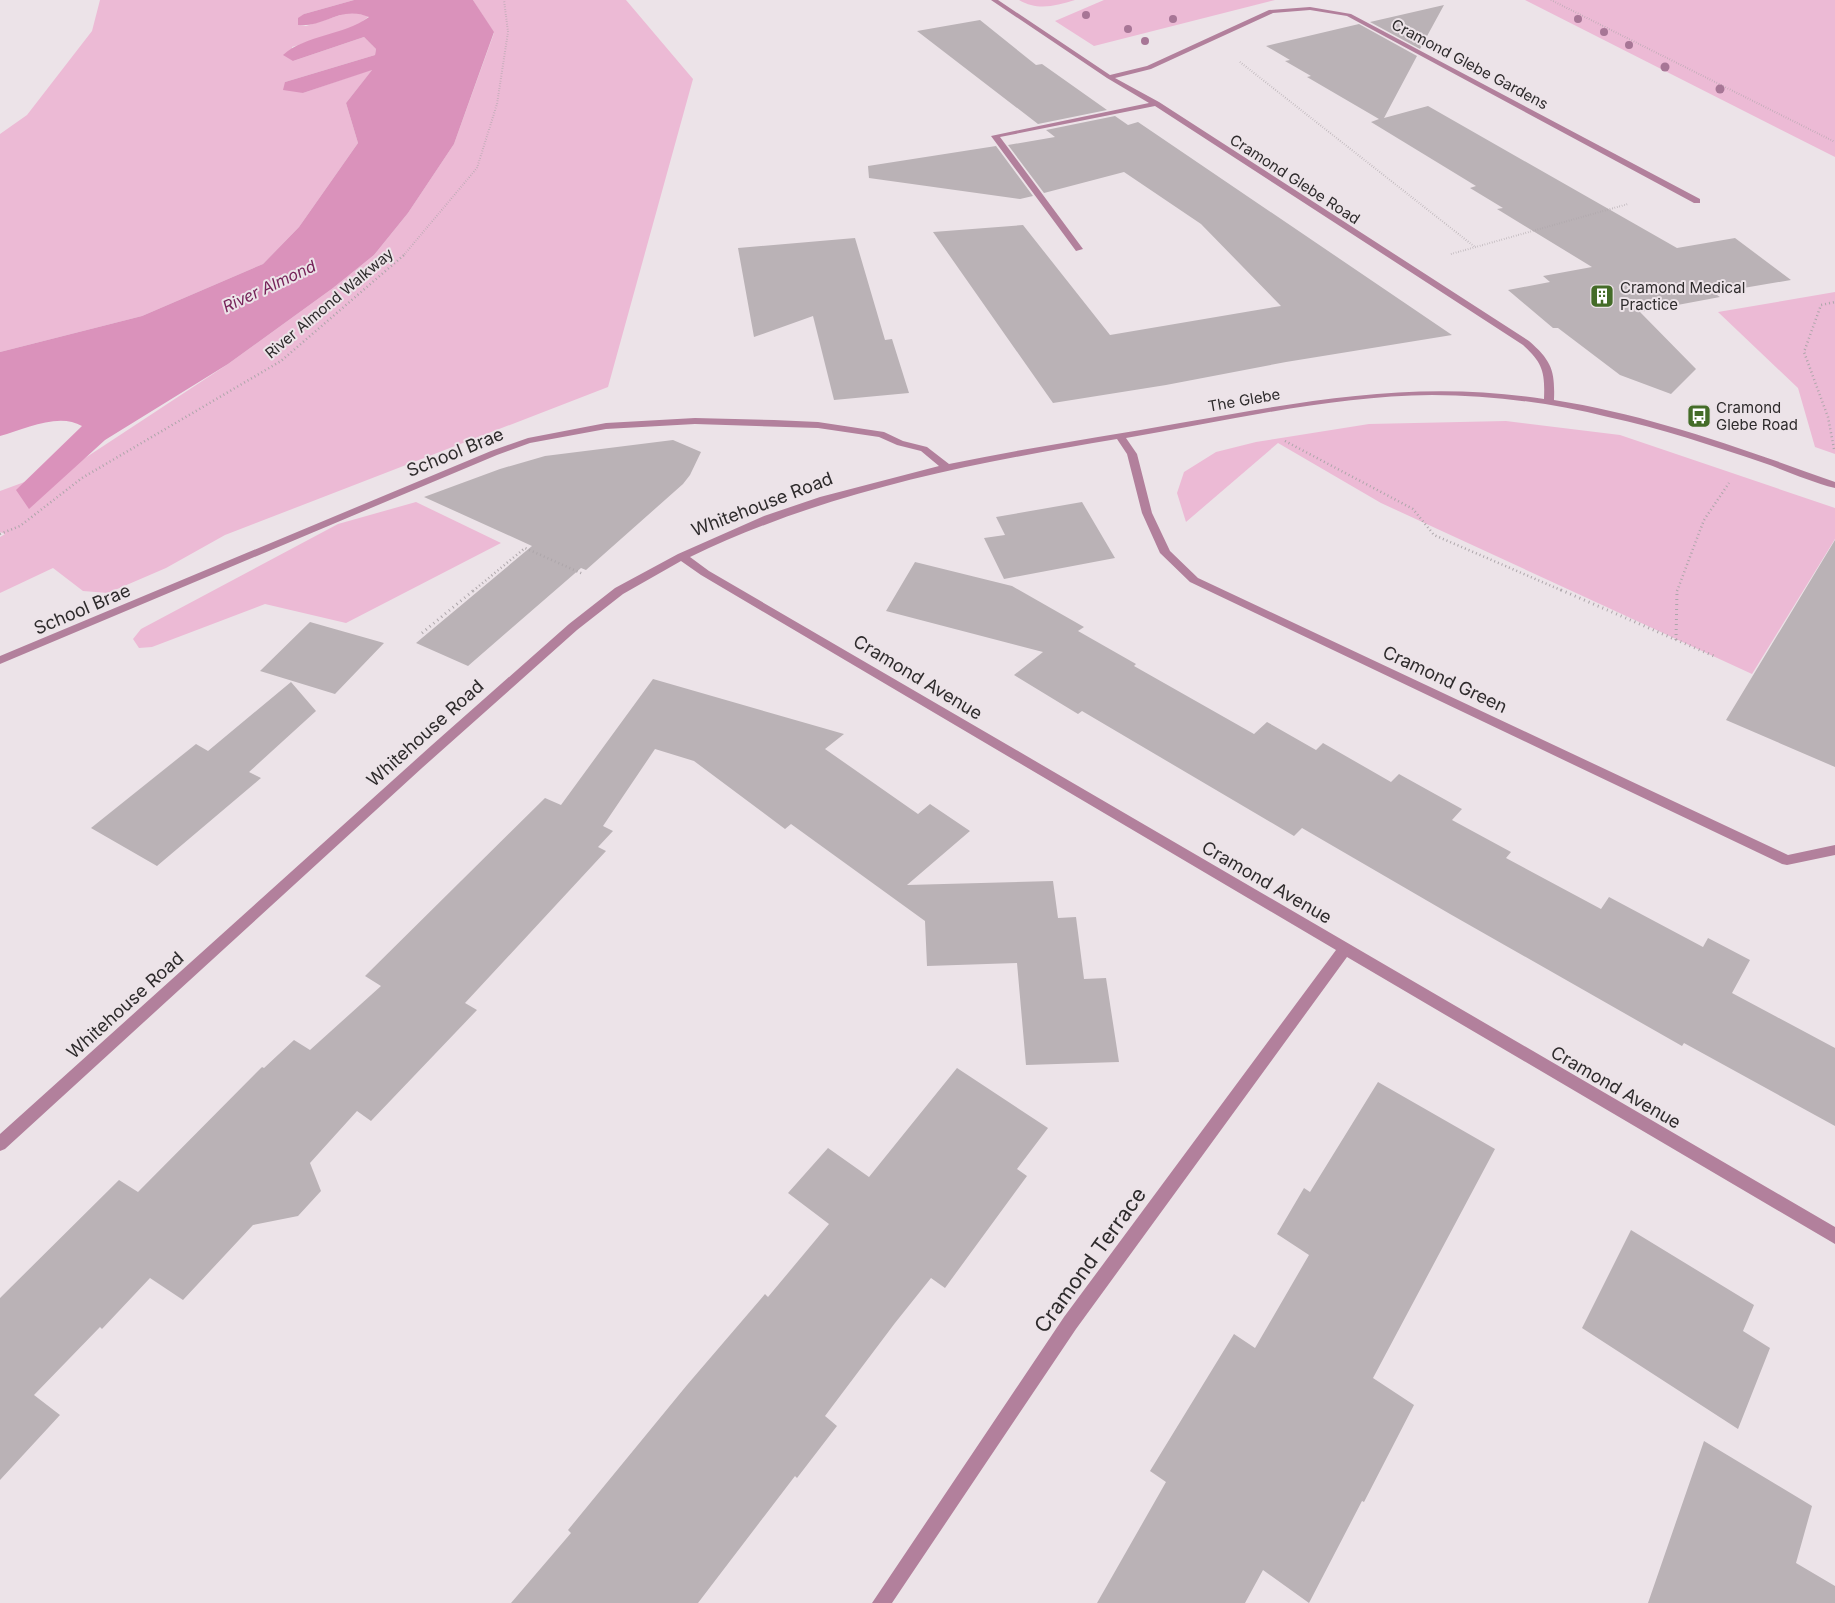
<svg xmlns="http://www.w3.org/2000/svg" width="1835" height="1603" font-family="Inter,sans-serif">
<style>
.green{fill:#ecbad5}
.water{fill:#da92bb}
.building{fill:#bab2b6}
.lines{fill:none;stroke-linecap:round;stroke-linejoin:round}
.path-far2{stroke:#ada6aa;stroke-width:2;stroke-dasharray:0.5 2;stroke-linecap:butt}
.path-far1{stroke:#ada6aa;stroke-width:2.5;stroke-dasharray:1 3;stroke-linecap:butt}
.path{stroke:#ada6aa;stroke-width:3;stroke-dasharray:1 4;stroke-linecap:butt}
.minor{fill:#b2809c;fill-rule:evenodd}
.tree{fill:#a77696}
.labels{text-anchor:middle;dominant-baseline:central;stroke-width:4;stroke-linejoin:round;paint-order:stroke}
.far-street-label{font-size:15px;fill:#2e2b2c;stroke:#ece3e8}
.far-poi-label{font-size:15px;fill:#2e2b2c;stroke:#ece3e8;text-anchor:start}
.far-water-label{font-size:16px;font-style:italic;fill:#762359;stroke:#ece3e8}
.street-label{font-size:18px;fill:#2e2b2c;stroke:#ece3e8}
.near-street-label{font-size:21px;fill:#2e2b2c;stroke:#ece3e8}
</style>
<rect width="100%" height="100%" fill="#ece3e8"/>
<path class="green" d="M 100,0 L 354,0 L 304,14 L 298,25 L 306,26 L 350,12 L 369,16 L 357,26 L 292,47 L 293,61 L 364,37 L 376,49 L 375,55 L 285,82 L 303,93 L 373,69 L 346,103 L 358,143 L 299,227 L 263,264 L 142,316 L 0,352 L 0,134 L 27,115 L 92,31 Z
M 473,0 L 626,0 L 693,79 L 608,387 L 225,535 L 166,568 L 108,593 L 83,591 L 53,568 L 0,593 L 0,537 L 5,534 L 0,532 L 0,491 L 79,462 L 228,364 L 333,288 L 374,255 L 408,213 L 454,144 L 494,33 Z
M 1019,0 L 1075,0 C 1055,6 1038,11 1019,0 Z
M 1104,0 L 1275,0 L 1094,46 L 1055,21 Z
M 1525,0 L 1835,0 L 1835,157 Z
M 1835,292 L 1835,454 L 1815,447 L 1798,388 L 1718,312 Z
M 1506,421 L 1620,435 L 1835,508 L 1835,539 L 1752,674 L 1381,503 L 1278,443 L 1186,522 L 1177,493 L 1184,472 L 1216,452 L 1256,442 L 1369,424 Z
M 416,502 L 501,543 L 346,623 L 265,604 L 152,647 L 139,648 L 133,639 L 141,629 L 338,524 Z"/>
<path class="water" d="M 354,0 L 473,0 L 494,32 L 454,144 L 408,213 L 374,255 L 333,288 L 228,364 L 105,440 L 29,509 L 16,490 L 82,426 C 59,412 25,429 0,436 L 0,352 L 142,316 L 263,264 L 299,227 L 358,143 L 346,103 L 372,70 L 303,93 L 283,90 L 285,82 L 375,55 L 376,49 L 364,37 L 293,61 L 283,55 C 307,34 343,36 369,17 C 340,5 324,28 298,25 L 298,18 L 304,14 Z"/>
<path class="building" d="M 1444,5 L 1420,49 L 1370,22 Z
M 980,20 L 1036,65 L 1042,64 L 1107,110 L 1038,124 L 917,31 Z
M 1359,24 L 1417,56 L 1384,118 L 1428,106 L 1677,248 L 1735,238 L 1791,280 L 1714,293 L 1720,297 L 1640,312 L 1696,369 L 1671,394 L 1620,375 L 1558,328 L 1553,328 L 1508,290 L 1550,282 L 1543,276 L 1592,267 L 1497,209 L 1503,208 L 1470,188 L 1476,186 L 1371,122 L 1379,119 L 1307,77 L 1311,76 L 1285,61 L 1290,60 L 1266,46 Z
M 1115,116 L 1128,125 L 1138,122 L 1452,335 L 1286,362 L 1166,385 L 1053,403 L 933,232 L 1023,225 L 1110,335 L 1281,306 L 1201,224 L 1124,172 L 1044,193 L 1008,145 L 1055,137 L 1046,130 Z
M 996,146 L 1033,196 L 1020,199 L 869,178 L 868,166 Z
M 855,238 L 885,340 L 892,339 L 909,393 L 834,400 L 813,316 L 754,337 L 738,248 Z
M 673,440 L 701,452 L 690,475 L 683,484 L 586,570 L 581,568 L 468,666 L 416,643 L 532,546 L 424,497 L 500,469 L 545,456 Z
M 1082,502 L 1115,558 L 1004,579 L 984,538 L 1005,535 L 996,517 Z
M 1835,540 L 1835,767 L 1726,720 Z
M 915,562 L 1012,586 L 1084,627 L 1078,631 L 1136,664 L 1134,666 L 1254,734 L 1267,722 L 1316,750 L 1323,743 L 1391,782 L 1399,774 L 1462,809 L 1452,820 L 1511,852 L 1506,858 L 1601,909 L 1609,897 L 1703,947 L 1708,938 L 1750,960 L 1732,993 L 1835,1048 L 1835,1126 L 1684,1043 L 1682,1046 L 1450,914 L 1302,828 L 1294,836 L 1082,711 L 1078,714 L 1014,675 L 1043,652 L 886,611 Z
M 310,622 L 384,643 L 335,694 L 260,671 Z
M 653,679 L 844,734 L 825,749 L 918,814 L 930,804 L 970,831 L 907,885 L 1053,881 L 1058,918 L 1076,917 L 1084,979 L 1106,978 L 1119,1062 L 1026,1065 L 1017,963 L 927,966 L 925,921 L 791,824 L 785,829 L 694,761 L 655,749 L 603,826 L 613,831 L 598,847 L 606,851 L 465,1003 L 477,1010 L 371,1121 L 357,1111 L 310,1163 L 321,1191 L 298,1216 L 253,1225 L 183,1300 L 150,1278 L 102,1329 L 100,1327 L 34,1395 L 60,1415 L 0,1480 L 0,1298 L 119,1180 L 138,1192 L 262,1067 L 264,1068 L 294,1040 L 310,1050 L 381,986 L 365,976 L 545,798 L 561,805 Z
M 291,682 L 316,711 L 249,772 L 261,778 L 157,866 L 91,828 L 196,744 L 208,751 Z
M 957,1068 L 1048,1128 L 1017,1169 L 1027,1176 L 945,1288 L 931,1278 L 895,1323 L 825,1416 L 837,1426 L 797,1478 L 795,1476 L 698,1603 L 511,1603 L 571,1533 L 568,1530 L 687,1385 L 765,1294 L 768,1297 L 829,1224 L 788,1193 L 828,1148 L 869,1177 Z
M 1378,1082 L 1495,1149 L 1373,1378 L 1414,1405 L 1364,1502 L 1362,1501 L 1309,1603 L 1263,1570 L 1245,1603 L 1097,1603 L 1166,1482 L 1150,1471 L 1234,1334 L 1255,1348 L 1309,1255 L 1277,1234 L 1304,1188 L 1310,1192 Z
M 1631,1230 L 1754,1305 L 1743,1331 L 1770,1348 L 1738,1429 L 1582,1328 Z
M 1704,1441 L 1812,1506 L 1796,1563 L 1835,1586 L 1835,1603 L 1648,1603 Z"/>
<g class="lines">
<path class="path-far2" d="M 1551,0 L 1835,142
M 1240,62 L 1475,247
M 1451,254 L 1628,204
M 403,256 L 477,168 L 497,104 L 508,32 L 504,0"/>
<path class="path-far1" d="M 1285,441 L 1413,509 L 1434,535 L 1563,591
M 1834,449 L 1828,417 L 1804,352 L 1821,305 L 1835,302
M 0,534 L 20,526 L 82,478 L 281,361 L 404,255
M 473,591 L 525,548 L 583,574
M 1677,591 L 1704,520 L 1729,483"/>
<path class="path" d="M 1561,590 L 1716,657
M 422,633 L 474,590
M 1676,640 L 1677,590"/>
<path class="minor" d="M 991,0 L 998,0 L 1110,75 L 1147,66 L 1269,10 L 1310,7 L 1351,14 L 1700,199 L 1700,203 L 1694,203 L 1347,16 L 1310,10 L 1273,13 L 1151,69 L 1115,78 L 1159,102 L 1529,341 C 1552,361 1555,371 1554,400 C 1650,415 1743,449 1835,482 L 1835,488 C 1811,482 1787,471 1764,463 C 1713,446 1661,428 1608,417 C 1551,403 1492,395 1432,395 C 1329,396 1227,421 1126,438 L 1137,454 L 1152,513 L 1170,551 L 1198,578 L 1788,855 L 1835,845 L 1835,855 L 1787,865 L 1782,864 L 1190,582 L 1160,553 L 1142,513 L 1127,454 L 1117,439 C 969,464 827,491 690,557 L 709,571 L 1835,1227 L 1835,1244 L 1347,957 L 1076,1329 L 892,1603 L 872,1603 L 1064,1317 L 1336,950 L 701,575 L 681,561 L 623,594 L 577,630 L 422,768 L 5,1149 L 0,1151 L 0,1134 L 432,745 L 569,624 L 615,588 L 678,554 L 764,516 L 820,497 L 939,466 L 921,451 L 897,445 L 879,437 L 818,428 L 695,424 L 606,429 L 530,443 L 497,455 L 0,664 L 0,656 L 491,451 L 528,438 L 606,423 L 695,418 L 774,420 L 818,422 L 884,432 L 903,441 L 927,447 L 949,464 C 1025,448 1103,437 1180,423 C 1306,401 1416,379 1544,399 C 1545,372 1543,363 1523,345 L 1155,106 L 1000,137 L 1083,249 L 1076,251 L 991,136 L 1149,103 L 1107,78 Z"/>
</g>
<g class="tree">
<circle cx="1086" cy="15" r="4"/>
<circle cx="1173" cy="19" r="4"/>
<circle cx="1578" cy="19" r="4"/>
<circle cx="1128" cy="29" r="4"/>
<circle cx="1604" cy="32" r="4"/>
<circle cx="1145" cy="41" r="4"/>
<circle cx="1629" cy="45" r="4"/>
<circle cx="1665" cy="67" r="4.5"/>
<circle cx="1720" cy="89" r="4.5"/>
</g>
<defs>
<g id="building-square" transform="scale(1.25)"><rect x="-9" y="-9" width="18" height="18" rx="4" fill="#446c28" stroke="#ece3e8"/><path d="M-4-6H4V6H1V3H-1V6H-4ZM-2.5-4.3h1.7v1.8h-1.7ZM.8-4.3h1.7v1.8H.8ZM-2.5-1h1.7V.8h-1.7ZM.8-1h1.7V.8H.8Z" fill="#fff"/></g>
<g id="bus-square" transform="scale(1.25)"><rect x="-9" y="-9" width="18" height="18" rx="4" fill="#446c28" stroke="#ece3e8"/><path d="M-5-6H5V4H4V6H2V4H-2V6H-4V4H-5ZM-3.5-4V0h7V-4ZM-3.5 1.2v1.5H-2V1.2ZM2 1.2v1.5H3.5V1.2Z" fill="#fff"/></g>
</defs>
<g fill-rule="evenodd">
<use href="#building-square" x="1602" y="296"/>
<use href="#bus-square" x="1699" y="416"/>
</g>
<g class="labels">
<g class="far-street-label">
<text transform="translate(1470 64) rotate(28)">Cramond Glebe Gardens</text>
<text transform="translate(1295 179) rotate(33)">Cramond Glebe Road</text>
<text transform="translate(329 303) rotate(-40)">River Almond Walkway</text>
<text transform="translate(1244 400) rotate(-10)">The Glebe</text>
</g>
<g class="far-poi-label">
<text x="1620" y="287">Cramond Medical<tspan x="1620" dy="17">Practice</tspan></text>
<text x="1716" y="407">Cramond<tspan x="1716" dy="17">Glebe Road</tspan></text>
</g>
<g class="far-water-label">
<text transform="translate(269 286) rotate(-25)">River Almond</text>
</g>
<g class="street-label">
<text transform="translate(455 452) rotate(-22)">School Brae</text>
<text transform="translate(762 504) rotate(-21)">Whitehouse Road</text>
<text transform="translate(82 609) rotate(-23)">School Brae</text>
<text transform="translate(918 677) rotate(31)">Cramond Avenue</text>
<text transform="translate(1445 679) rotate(25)">Cramond Green</text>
<text transform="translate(425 733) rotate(-42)">Whitehouse Road</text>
<text transform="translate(1267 882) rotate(30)">Cramond Avenue</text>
<text transform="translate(125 1005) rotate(-42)">Whitehouse Road</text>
<text transform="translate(1616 1087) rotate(30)">Cramond Avenue</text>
</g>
<g class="near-street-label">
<text transform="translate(1090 1260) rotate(-54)">Cramond Terrace</text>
</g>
</g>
</svg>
